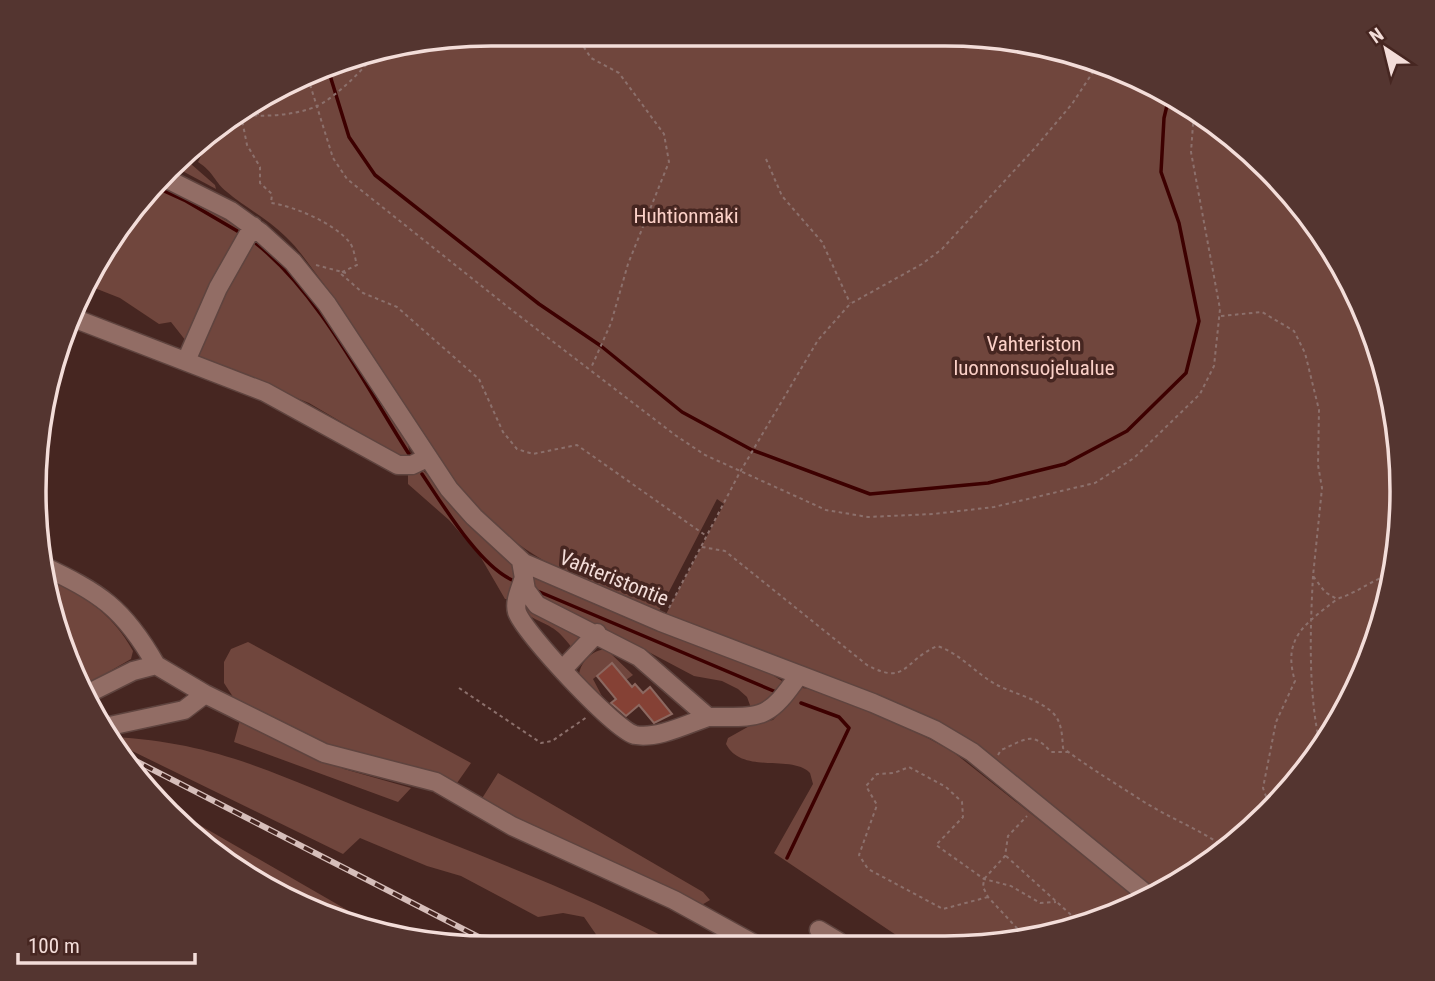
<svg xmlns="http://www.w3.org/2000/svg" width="1435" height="981" font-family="'Roboto Condensed',sans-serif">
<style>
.green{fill:#70463d}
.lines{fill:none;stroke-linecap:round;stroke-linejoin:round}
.stream{stroke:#3d0000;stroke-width:3.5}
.building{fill:#854135;stroke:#8c6860;stroke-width:2}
.minor-casing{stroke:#5f443f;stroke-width:21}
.path{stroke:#8c706c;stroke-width:2;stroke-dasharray:3.5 3.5;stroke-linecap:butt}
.minor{stroke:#926d65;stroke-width:18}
.rail-casing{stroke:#d6beba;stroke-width:6}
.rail{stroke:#462621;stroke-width:3.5;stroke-dasharray:10;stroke-linecap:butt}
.labels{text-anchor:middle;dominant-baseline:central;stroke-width:7;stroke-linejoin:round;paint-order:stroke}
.park-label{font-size:21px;fill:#fbd0c7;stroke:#462621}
.street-label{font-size:21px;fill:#f3ddd9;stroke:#462621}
.rim{fill:none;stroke:#f3ddd9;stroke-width:3.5}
</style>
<rect width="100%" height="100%" fill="#462621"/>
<path class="green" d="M 491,33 L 1033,42 L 1173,94 L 1268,167 L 1325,237 L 1367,316 L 1393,402 L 1402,491 L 1393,580 L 1367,666 L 1324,745 L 1268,814 L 1154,895 L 966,743 L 664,618 L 724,504 L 717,499 L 659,611 C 601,588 543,569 495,525 C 421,456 381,358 320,279 C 309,265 299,249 286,237 C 268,219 246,208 227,192 C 215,183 214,172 198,162 L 202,154 L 197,147 L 237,110 L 372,49 Z
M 183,157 L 215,185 L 216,189 L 173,166 Z
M 150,186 C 194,202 236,221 271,253 C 328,306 365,381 408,444 L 410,457 L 406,460 L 309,403 L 201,360 L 171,322 L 159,324 L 120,298 L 87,285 Z
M 422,469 L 512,565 L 517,575 L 509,599 L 505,599 L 480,556 L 449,520 L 408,484 L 408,472 Z
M 42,575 C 81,594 111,611 133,651 L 131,659 L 79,689 Z
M 535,576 L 766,671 L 782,681 L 780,697 L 751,708 L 747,697 L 738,689 L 722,681 L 694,676 L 609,631 L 548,606 L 528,580 Z
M 522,599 L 584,638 L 572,648 C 554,624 550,628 528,615 Z
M 248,642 L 471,763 L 457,783 L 429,772 L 381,763 L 304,737 L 235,700 L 224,683 L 224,662 L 231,649 Z
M 606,649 L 633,675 L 626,680 L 612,664 L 593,679 L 604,700 L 579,677 C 579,663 592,650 606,649 Z
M 802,688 L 812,689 L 903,725 L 952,751 L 1142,902 L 1033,939 L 905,941 L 774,853 L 813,784 L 810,773 C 792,754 742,775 726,744 L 728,738 L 753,724 L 773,720 Z
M 240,720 L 344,769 L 411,788 L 398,802 L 234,742 Z
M 112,737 C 219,742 281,777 376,814 C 479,855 582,893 680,945 L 604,946 L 584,917 L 563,913 L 538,917 L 461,876 L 427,866 L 360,838 L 343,854 L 128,749 Z
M 498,773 L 703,892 L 710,900 L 700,906 L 481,800 Z
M 158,801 L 394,937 C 369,929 341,923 316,913 C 268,894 188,843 158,801 Z"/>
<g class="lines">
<path class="stream" d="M 328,69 L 349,137 L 375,175 L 539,304 L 601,346 L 682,412 L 752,450 L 870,494 L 988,483 L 1065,464 L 1127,431 L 1186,373 L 1199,321 L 1179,223 L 1161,172 L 1164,118 L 1170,93
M 151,185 L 186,201 L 239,232
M 253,241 C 319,292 364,384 409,454
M 422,474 C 443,505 479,565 512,580
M 535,590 L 776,692
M 787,858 L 849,728 L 839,717 L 801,703"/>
</g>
<path class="building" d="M 612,663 L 632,687 L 635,684 L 643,693 L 650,687 L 672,714 L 654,723 L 639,705 L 626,716 L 617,708 L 611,703 L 616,699 L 597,676 Z"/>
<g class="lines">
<g class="minor-casing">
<path id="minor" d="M 161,176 L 231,211 L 260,232 L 293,262 L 327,304 L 449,489 L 474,517 L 524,563 L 661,622 L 873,703 L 935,730 L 972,752 L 1151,898
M 68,316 L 265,392 L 398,465 L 412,465 L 427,458
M 186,361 L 218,288 L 253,226
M 521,561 L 526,590 L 537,605 L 639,657 L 708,717 C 762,717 767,721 799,675
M 41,565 C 100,593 123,607 156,665
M 523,580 C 520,590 514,602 517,612 C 524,633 615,730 635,735 C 658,739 687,724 708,717
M 563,669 L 597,633
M 83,696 L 133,671 L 156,665 L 205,694
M 105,727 L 184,710 L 205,694 L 324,753 L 436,782 L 512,826 L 674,900 L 754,944
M 819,930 L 839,942"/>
</g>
<path class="path" d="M 576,35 L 591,58 L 619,73 L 664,134 L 669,162 L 628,264 L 611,323 L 591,368
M 308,78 L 333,158 L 347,179 L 513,311 L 675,435 L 705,455 L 826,510 L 868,517 L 933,514 L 994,507 L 1095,483 L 1134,458 L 1200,394 L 1214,366 L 1220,309 L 1191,152 L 1194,111
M 233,113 C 257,118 292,116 315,107 C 333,100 369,65 379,48
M 241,115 L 247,145 L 260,167 L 260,183 L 272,194 L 271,203 C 294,206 336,224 350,243 C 354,248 355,259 357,265 L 340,273 L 363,293 L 397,307 L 479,379 L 503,432 L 517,449 L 533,454 L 577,445 L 705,535
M 258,115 L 259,100
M 766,159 L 782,196 L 822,242 L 850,303
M 316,265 L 346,273
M 1221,316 L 1262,312 L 1294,331 L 1305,353 L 1319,410 L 1318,465 L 1322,488 L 1313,576 L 1325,592 L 1337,599 C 1359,592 1371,580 1394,573
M 702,547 L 725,551 L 867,665 C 907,686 902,662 937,646 C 960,653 976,674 997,685 C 1015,694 1036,698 1052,712 C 1062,721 1062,735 1063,748 C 1088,767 1115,783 1141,800 C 1167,817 1197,828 1223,846
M 1313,576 C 1310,632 1308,695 1321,750
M 669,608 L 740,472 L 818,340 L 850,304 L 922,264 L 942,249 L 1034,149 L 1072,104 L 1097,66
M 459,688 L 541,743 L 552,741 L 587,717
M 998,755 L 1001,750 C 1025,740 1032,730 1051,752 L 1069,752
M 1271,810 L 1263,788 L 1276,722 L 1295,681 C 1282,638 1305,624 1336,600
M 1006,856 L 1080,923
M 988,897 L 943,909 L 868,869 L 859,855 L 877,805 L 866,786 L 877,774 L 894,773 L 909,767 L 946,787 L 962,802 L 963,817 L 936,845 L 984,879 L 1011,886 L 1040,903 L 1056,902
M 1027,939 L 988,897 L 983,887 L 984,879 L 1005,856 L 1008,836 L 1027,816"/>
<use href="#minor" class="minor"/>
<g class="rail-casing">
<path id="rail" d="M 126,756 L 500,948"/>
</g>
<use href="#rail" class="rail"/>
</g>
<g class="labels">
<g class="park-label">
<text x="686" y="216">Huhtionmäki</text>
<text x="1034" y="344">Vahteriston<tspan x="1034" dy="24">luonnonsuojelualue</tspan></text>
</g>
<g class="street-label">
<text transform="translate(614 578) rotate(22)">Vahteristontie</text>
</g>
</g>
<path d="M0 0H1435V981H0ZM491 46H945A445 445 0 0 1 1390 491V491A445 445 0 0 1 945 936H491A445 445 0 0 1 46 491V491A445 445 0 0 1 491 46Z" fill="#543530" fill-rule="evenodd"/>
<path class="rim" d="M491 46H945A445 445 0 0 1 1390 491V491A445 445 0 0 1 945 936H491A445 445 0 0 1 46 491V491A445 445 0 0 1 491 46Z"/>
<g transform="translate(1386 49) rotate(325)" stroke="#462621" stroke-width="5" paint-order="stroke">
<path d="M0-5L12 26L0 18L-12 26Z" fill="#f3ddd9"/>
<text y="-10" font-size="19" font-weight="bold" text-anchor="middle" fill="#f3ddd9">N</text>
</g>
<path d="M18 953v10h177v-10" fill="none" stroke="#f3ddd9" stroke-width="3.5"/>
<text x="28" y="953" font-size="21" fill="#f3ddd9" stroke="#462621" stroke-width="5" paint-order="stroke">100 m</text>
</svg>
